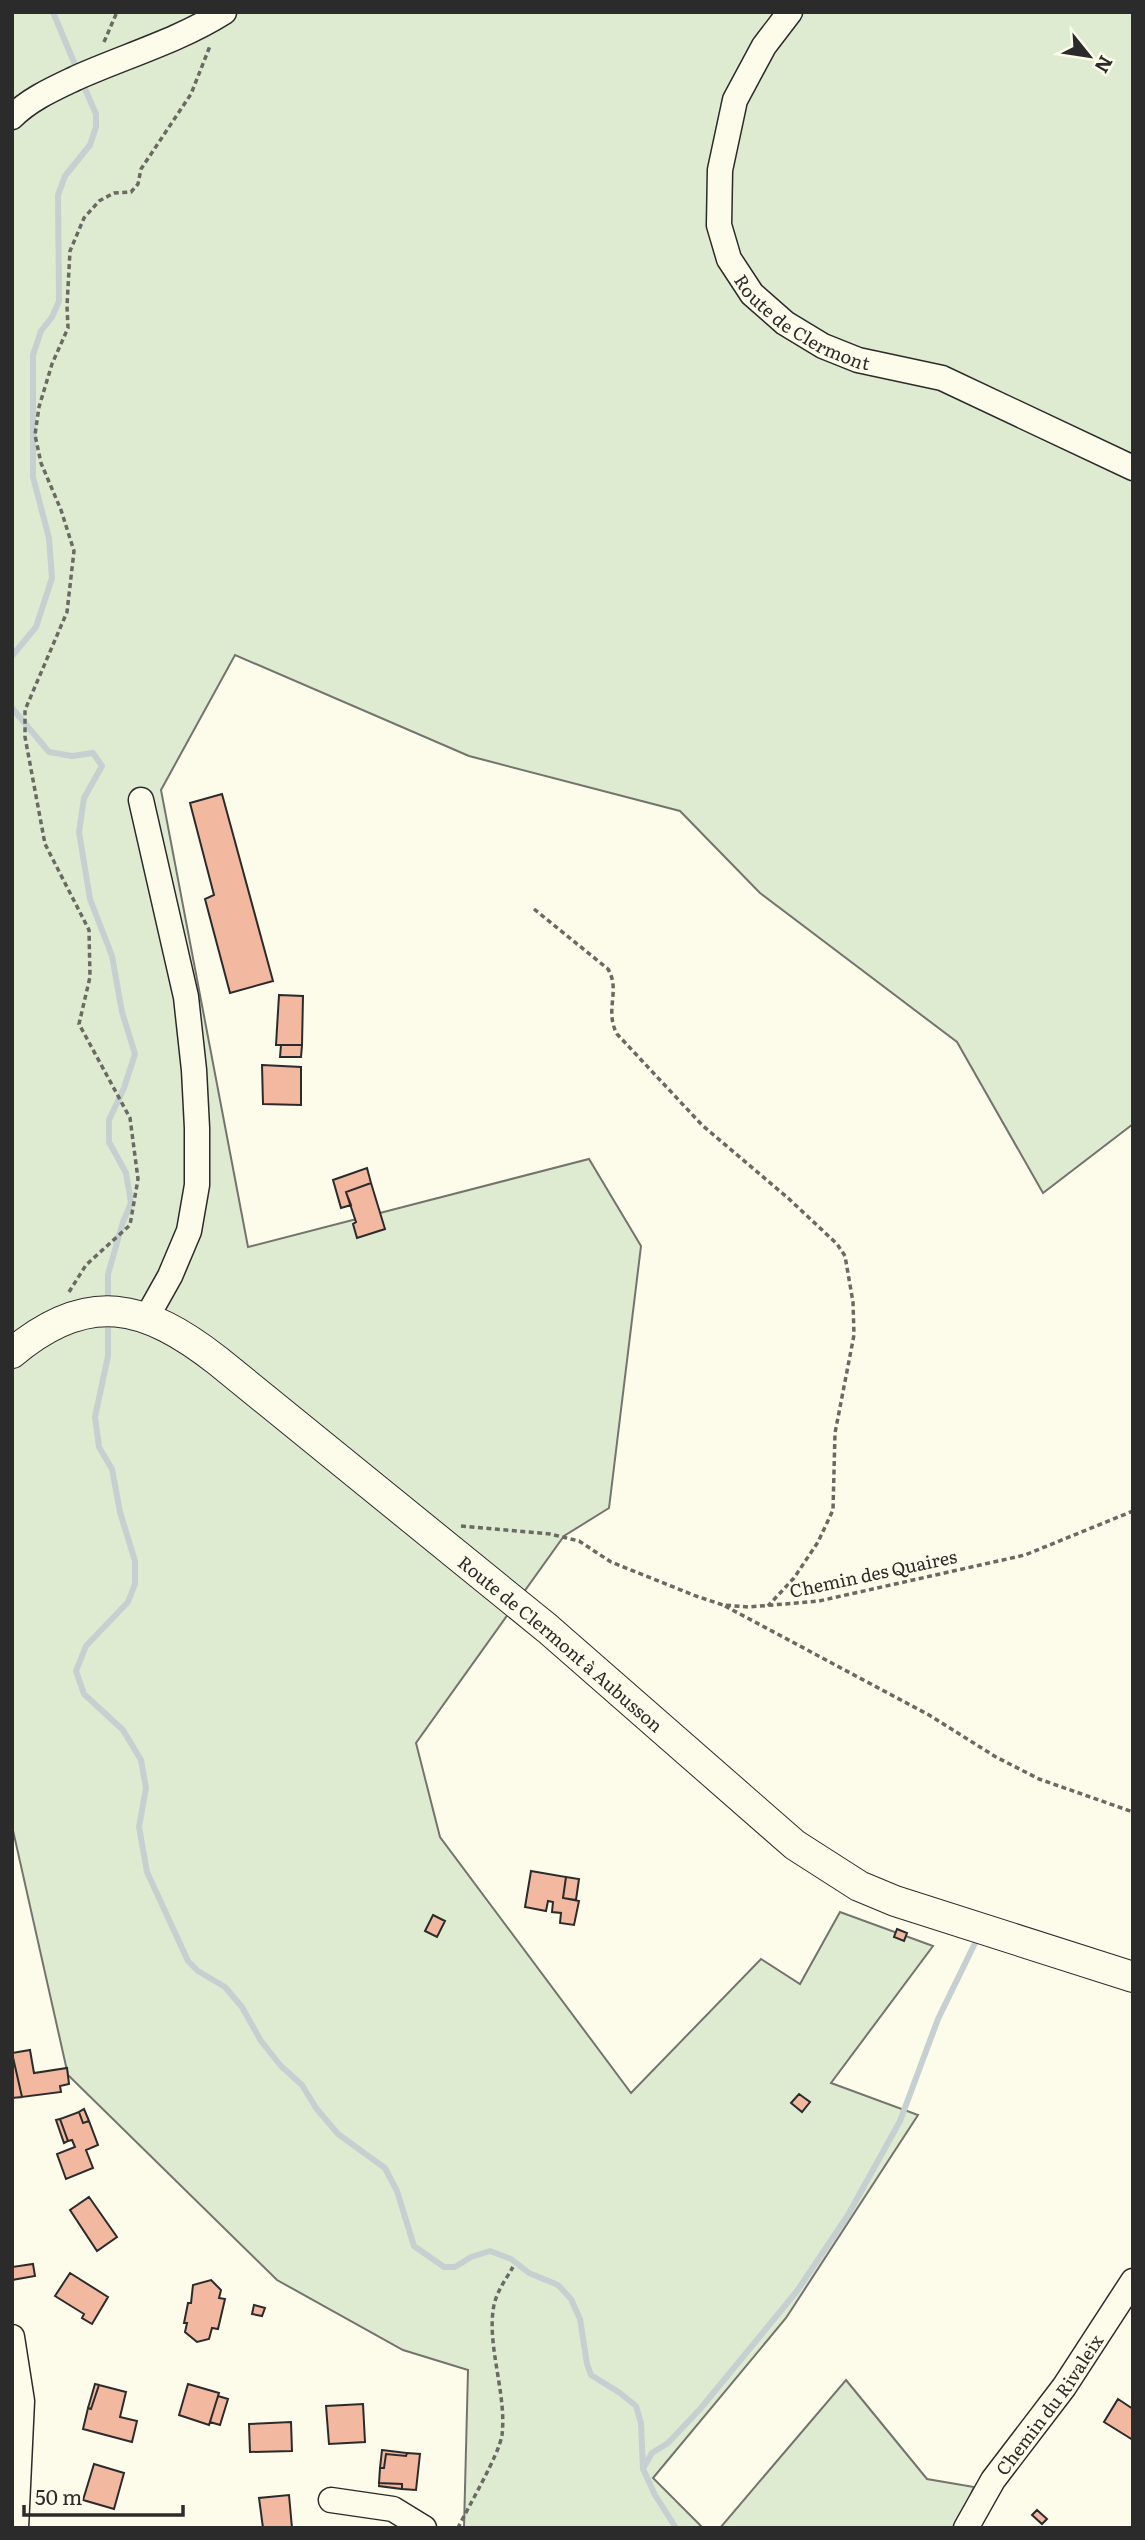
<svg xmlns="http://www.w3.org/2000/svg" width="1145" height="2540" font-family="Literata,serif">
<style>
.green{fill:#deebd1;stroke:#74746e;stroke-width:2}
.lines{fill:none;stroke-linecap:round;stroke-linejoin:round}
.stream{stroke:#c7d0d0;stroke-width:6}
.building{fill:#f2b8a0;stroke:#2b2b2b;stroke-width:2}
.minor-casing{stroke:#2b2b2b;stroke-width:27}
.major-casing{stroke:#2b2b2b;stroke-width:32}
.path{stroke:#6a6964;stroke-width:3.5;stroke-dasharray:5 3.5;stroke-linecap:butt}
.minor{stroke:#fdfbea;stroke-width:24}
.major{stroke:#fdfbea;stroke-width:30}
.labels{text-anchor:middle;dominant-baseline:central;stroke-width:5;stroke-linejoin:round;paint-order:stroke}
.street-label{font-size:18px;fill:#2b2b2b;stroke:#fdfbea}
</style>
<rect width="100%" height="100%" fill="#fdfbea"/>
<path class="green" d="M 12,12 L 1133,12 L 1133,1124 L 1043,1193 L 957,1042 L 760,893 L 680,811 L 469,756 L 235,655 L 161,790 L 248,1247 L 589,1159 L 641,1246 L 609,1508 L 564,1536 L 416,1743 L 440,1837 L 631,2093 L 761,1959 L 800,1984 L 840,1912 L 933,1946 L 831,2083 L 918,2115 L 786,2318 L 653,2478 L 703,2528 L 464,2528 L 468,2370 L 403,2350 L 277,2280 L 68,2075 L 12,1826 Z
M 846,2380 L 927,2479 L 974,2487 L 957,2528 L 720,2528 Z"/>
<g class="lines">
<path class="stream" d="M 53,12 L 78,72
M 12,656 L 36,627 L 52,578 L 49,538 L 33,477 L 33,355 L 41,331 L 52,317 L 59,301 L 58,195 L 65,176 L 90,145 L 96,127 L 96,114 L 82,82
M 12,708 L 49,752 L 72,756 L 93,753 L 102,766 L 84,798 L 79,832 L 90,899 L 112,956 L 122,1012 L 135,1054 L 124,1088 L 109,1120 L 109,1142 L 126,1173 L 131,1203 L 123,1222 L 108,1274 L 108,1305
M 108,1320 L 108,1356 L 95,1417 L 99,1447 L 112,1469 L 120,1512 L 135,1561 L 135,1584 L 128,1602 L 86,1646 L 76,1671 L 84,1694 L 123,1730 L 141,1760 L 146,1788 L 139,1827 L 147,1872 L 188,1961 L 198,1971 L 225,1987 L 242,2007 L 261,2041 L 281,2066 L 302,2085 L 316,2108 L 338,2134 L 385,2168 L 397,2191 L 414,2246 L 444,2267 L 455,2267 L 471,2257 L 490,2251 L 511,2259 L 529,2273 L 558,2285 L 571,2299 L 580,2319 L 587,2364 L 591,2375 L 620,2393 L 636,2406 L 641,2423 L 643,2469 L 655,2495 L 676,2528
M 644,2467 L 652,2453 L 668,2443 L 701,2408 L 797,2291 L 848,2215 L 900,2121 L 938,2019 L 978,1937"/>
</g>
<path class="building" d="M 222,794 L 273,981 L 230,993 L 205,899 L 214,895 L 190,803 Z
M 279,995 L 303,996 L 302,1045 L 276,1045 Z
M 281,1045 L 302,1045 L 301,1057 L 280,1057 Z
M 262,1065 L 301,1067 L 301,1105 L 263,1104 Z
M 367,1168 L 371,1183 L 346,1192 L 351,1205 L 341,1208 L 333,1180 Z
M 371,1183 L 385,1229 L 357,1238 L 353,1224 L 356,1222 L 346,1192 Z
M 531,1871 L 566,1877 L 563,1898 L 579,1901 L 574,1925 L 560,1923 L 561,1913 L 552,1912 L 553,1902 L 548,1901 L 546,1911 L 525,1907 Z
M 566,1877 L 579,1879 L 576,1900 L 563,1898 Z
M 433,1915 L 445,1921 L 437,1937 L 425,1931 Z
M 897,1929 L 907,1933 L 904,1941 L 894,1937 Z
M 30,2050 L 34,2073 L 67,2068 L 69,2084 L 60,2086 L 61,2092 L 22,2097 L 12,2053 Z
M 12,2053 L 22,2097 L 12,2098 Z
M 799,2094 L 810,2102 L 802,2112 L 791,2103 Z
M 84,2109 L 89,2121 L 83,2123 L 79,2112 Z
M 79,2112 L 83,2123 L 89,2121 L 98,2145 L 86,2150 L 93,2168 L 66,2179 L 57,2154 L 75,2147 L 72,2140 L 68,2141 L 60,2119 Z
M 60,2119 L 68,2141 L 64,2143 L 56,2120 Z
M 89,2197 L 117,2237 L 97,2251 L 70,2210 Z
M 33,2264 L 35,2276 L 12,2280 L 12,2267 Z
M 70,2273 L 108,2297 L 92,2324 L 82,2318 L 84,2314 L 55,2296 Z
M 211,2280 L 221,2290 L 219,2298 L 225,2299 L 218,2329 L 212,2328 L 209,2339 L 197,2342 L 185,2332 L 187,2323 L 184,2323 L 188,2303 L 191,2303 L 193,2285 Z
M 254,2305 L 265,2308 L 262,2316 L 252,2314 Z
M 95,2384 L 99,2385 L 91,2409 L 88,2408 Z
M 188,2384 L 219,2393 L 209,2425 L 179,2415 Z
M 99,2385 L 126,2392 L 120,2417 L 137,2421 L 132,2442 L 83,2429 L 88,2408 L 91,2409 Z
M 218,2396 L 228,2399 L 220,2425 L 210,2422 Z
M 1118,2399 L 1133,2409 L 1133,2440 L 1104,2422 Z
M 363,2404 L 365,2442 L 329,2444 L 326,2406 Z
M 291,2422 L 292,2451 L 250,2452 L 249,2424 Z
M 382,2450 L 407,2453 L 406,2456 L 386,2454 L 384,2468 L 380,2468 Z
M 407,2453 L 420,2454 L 416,2490 L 402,2489 L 402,2484 L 379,2483 L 380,2468 L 384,2468 L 386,2454 L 406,2456 Z
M 94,2464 L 124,2473 L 114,2509 L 83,2500 Z
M 379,2483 L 402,2484 L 402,2489 L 379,2486 Z
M 289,2495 L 292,2528 L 263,2528 L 259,2498 Z
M 1037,2510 L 1047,2519 L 1042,2524 L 1032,2515 Z"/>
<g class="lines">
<g class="minor-casing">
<g id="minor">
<path id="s1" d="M 790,12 L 764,46 L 735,100 L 720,170 L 719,225 L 729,259 L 752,294 L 785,323 L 823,346 L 858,360 L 942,378 L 1133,468"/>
<path d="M 12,117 C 30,99 53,89 76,78 C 125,56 178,41 224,12"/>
<path d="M 141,800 L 186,997 L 194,1070 L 197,1128 L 197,1185 L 189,1231 L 170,1276 L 147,1317"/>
<path d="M 12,2337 L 22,2401 L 16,2528"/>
<path d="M 331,2500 L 393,2509 L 424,2528"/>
<path id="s2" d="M 966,2528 L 993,2480 L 1064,2387 L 1133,2281"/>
</g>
</g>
<g class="major-casing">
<g id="major">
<path id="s3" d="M 12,1353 C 88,1289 145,1304 218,1361 L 548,1629 L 795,1845 L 859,1886 L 895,1901 L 1133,1977"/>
</g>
</g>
<path class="path" d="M 104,42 L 117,12
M 534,909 L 608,969 C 621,991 604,1010 617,1034 L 702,1125 L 788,1198 L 837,1244 L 845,1256 L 853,1302 L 854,1335 L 835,1433 L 833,1510 L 818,1542 L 794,1578 L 768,1606
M 69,1292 L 86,1265 L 130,1225 L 138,1179 L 130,1118 L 79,1024 L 90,977 L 89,930 L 45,844 L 25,737 L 25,710 L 67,612 L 74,551 L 61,510 L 41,463 L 35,435 L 39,407 L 52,364 L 68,328 L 67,306 L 70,251 L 84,218 L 99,201 L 114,193 L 131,192 L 138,184 L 141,169 L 191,94 L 210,46
M 461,1526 L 550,1534 L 579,1541 L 611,1562 L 696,1596 L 723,1605 L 749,1607 L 819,1601 L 1025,1555 L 1133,1511
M 725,1606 L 929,1715 L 996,1757 L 1039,1779 L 1133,1812
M 458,2528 C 468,2507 499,2455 502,2435 C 507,2394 486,2344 494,2305 C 497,2291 506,2279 513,2267"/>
<use href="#minor" class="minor"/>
<use href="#major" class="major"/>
</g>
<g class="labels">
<g class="street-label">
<text stroke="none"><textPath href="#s1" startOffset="366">Route de Clermont</textPath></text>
<text transform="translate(873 1573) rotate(-12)">Chemin des Quaires</text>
<text stroke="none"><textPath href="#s3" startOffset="674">Route de Clermont à Aubusson</textPath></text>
<text stroke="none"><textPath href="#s2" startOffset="149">Chemin du Rivaleix</textPath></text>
</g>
</g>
<rect width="1145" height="2540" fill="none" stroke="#2b2b2b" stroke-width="28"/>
<g transform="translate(1089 56) rotate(120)" stroke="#fdfbea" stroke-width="5" paint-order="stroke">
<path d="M0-5L12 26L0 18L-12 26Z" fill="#2b2b2b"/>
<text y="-10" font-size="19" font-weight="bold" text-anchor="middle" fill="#2b2b2b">N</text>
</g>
<path d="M24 2505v10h159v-10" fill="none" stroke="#2b2b2b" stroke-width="3.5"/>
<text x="35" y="2505" font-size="21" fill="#2b2b2b" stroke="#fdfbea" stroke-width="5" paint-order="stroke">50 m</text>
</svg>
